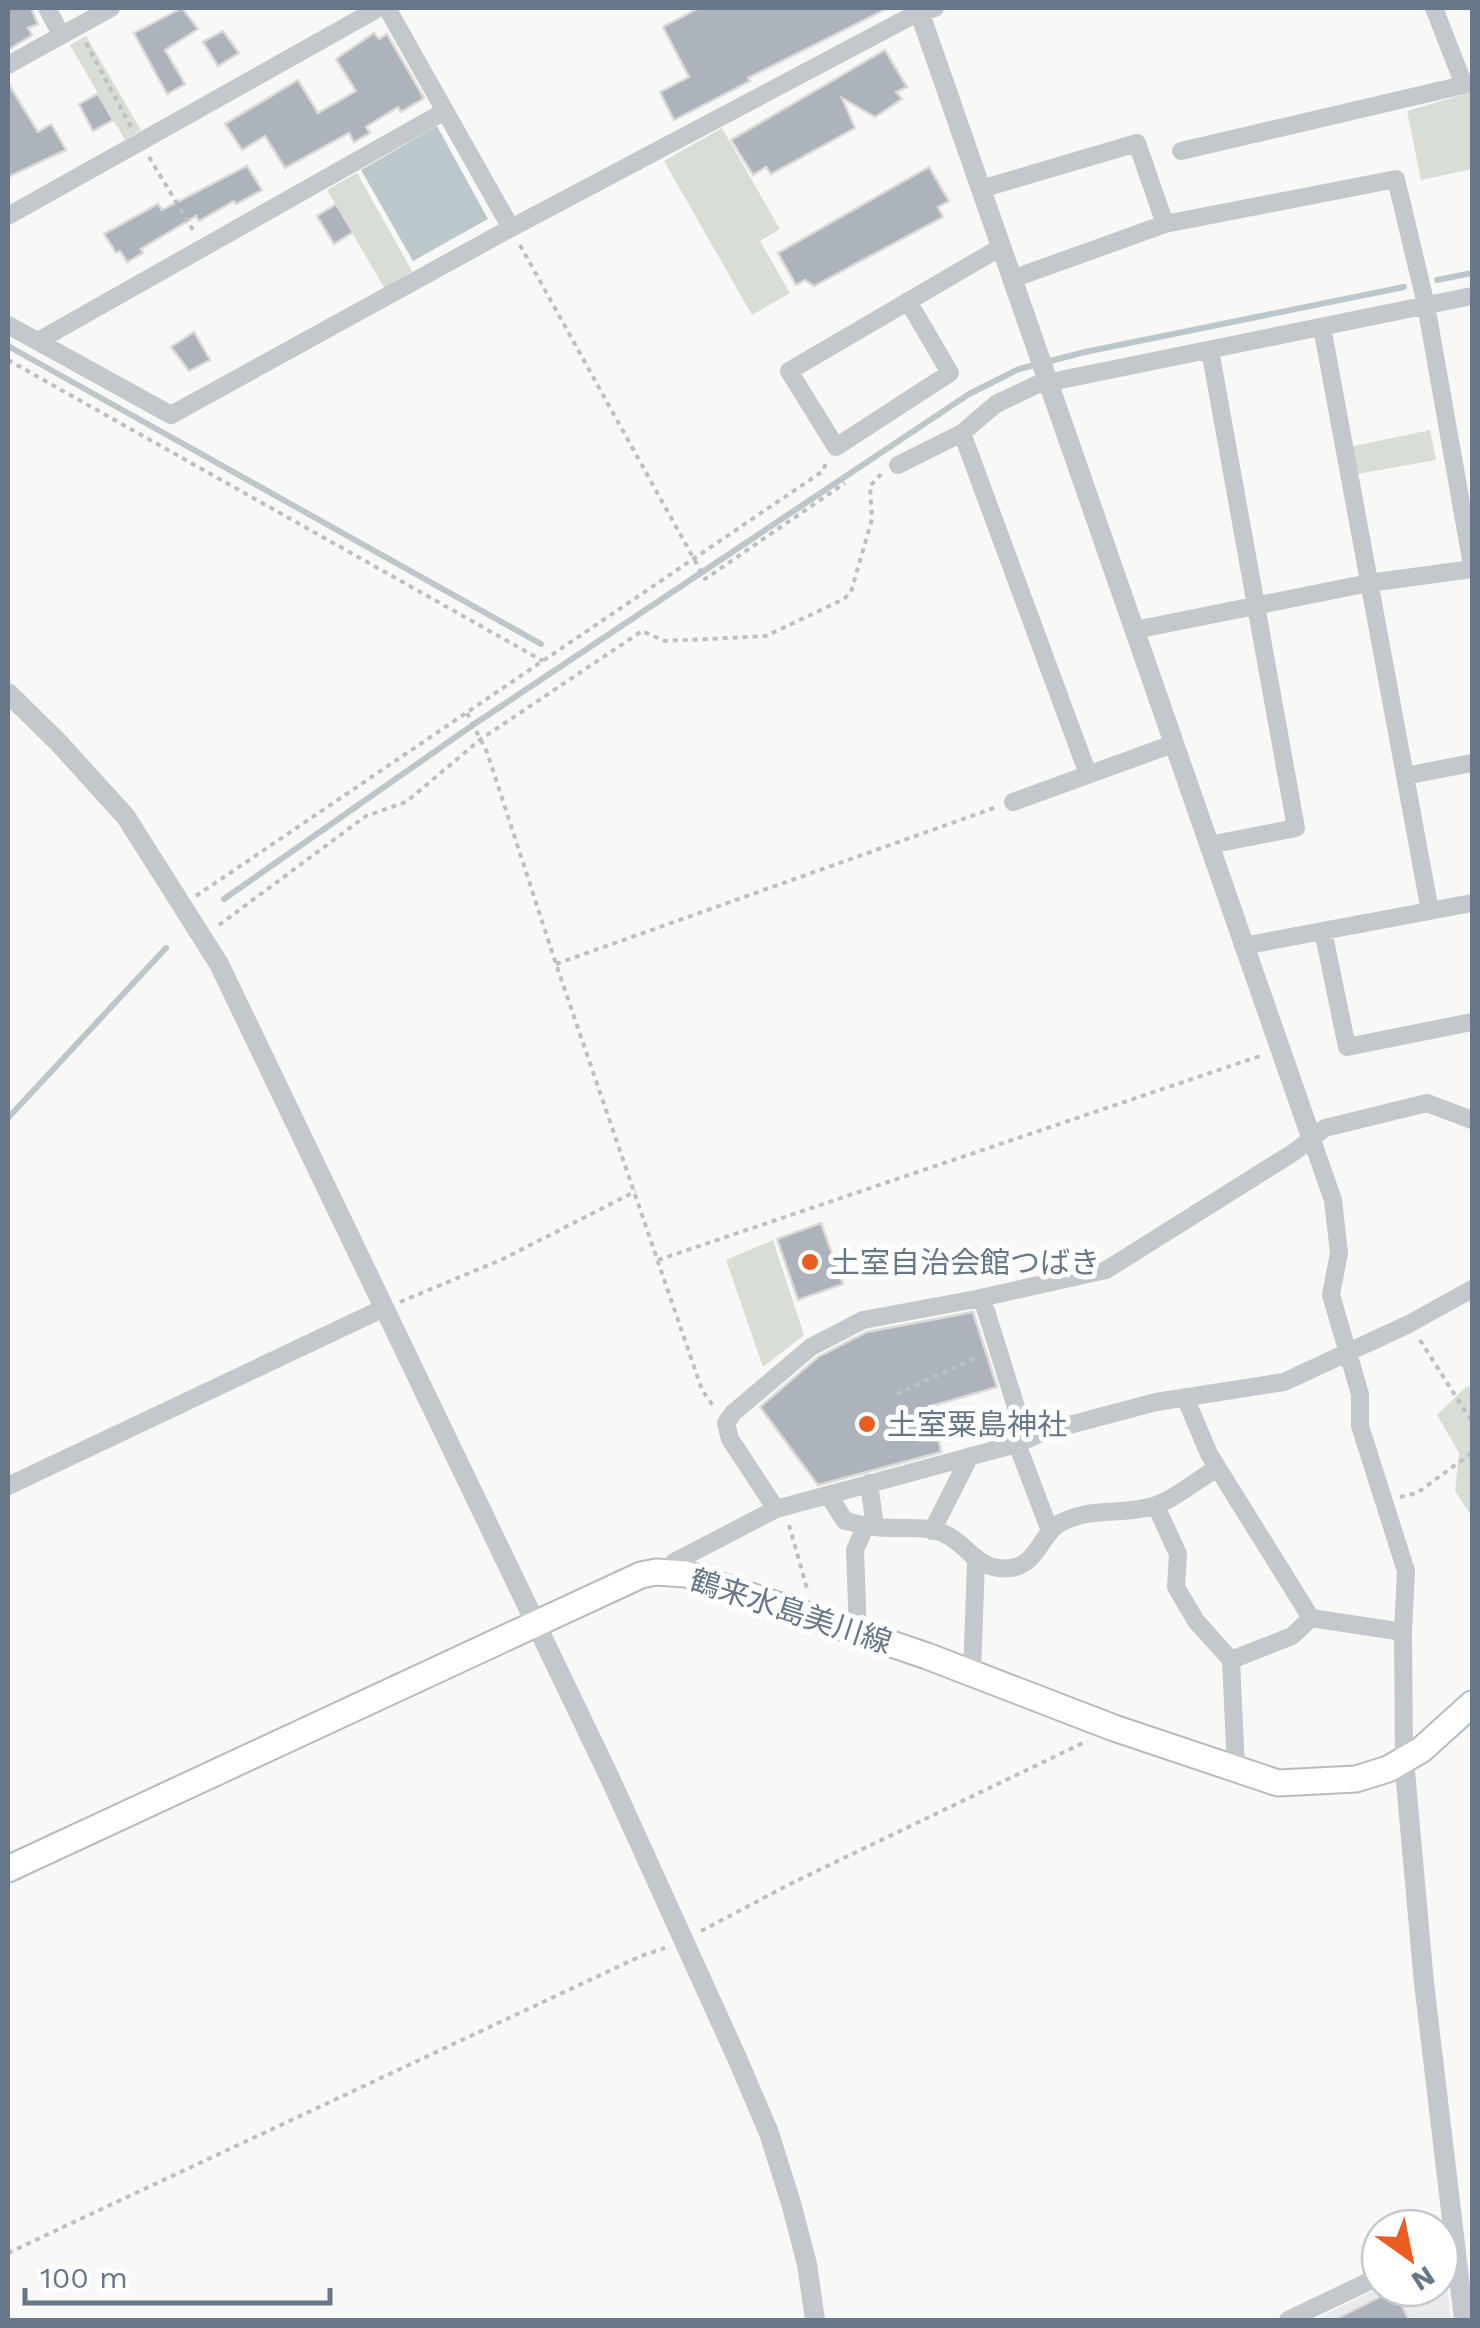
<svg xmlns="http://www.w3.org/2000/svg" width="1480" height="2328" font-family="'Work Sans','Noto Sans JP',sans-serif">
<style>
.built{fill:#e9eae9}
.green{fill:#d8ded5}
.water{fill:#bcc7cc}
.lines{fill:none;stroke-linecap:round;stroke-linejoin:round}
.stream{stroke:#bcc7cc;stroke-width:6}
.building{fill:#acb3bb;stroke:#dadad8;stroke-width:2.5}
.secondary-casing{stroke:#b6bbc1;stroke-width:29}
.path{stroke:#bdc0c3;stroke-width:4;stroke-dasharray:5 5;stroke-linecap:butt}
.minor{stroke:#c3c8cc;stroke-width:18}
.tertiary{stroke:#c3c8cc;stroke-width:20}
.secondary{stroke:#fff;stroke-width:25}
.poi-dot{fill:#ed5c21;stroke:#fff;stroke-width:4}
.labels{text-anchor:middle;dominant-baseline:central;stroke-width:10;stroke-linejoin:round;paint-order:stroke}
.poi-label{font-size:30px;fill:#667789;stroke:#fff;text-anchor:start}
.street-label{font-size:30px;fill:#667789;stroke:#fff}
</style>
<rect width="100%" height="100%" fill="#f8f9f6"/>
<path class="built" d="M 1444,2254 L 1451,2320 L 1314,2320 L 1380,2287 L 1440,2288 L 1440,2256 Z"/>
<path class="green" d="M 86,36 L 141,130 L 125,140 L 70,45 Z
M 1472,92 L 1472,169 L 1421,180 L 1407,111 Z
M 722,128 L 780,229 L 760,241 L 790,293 L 752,315 L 664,161 Z
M 357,173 L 412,271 L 385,289 L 327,190 Z
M 1430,430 L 1436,460 L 1357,474 L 1349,447 Z
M 773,1240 L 804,1335 L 763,1367 L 726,1260 Z
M 1472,1386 L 1472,1517 L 1455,1491 L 1459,1453 L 1437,1415 L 1466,1387 Z"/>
<path class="water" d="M 437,126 L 488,219 L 413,261 L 361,170 Z"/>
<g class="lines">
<path class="stream" d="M 1437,280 L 1472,273
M 8,346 L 541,644
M 224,899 L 470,727 L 969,394 L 1019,369 L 1085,352 L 1404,287
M 8,1118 L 166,948"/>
</g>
<path class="building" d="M 8,8 L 31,8 L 38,24 L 28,28 L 32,35 L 8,50 Z
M 182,8 L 198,29 L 165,50 L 185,84 L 167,94 L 134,33 Z
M 699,8 L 888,8 L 748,78 L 750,81 L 674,120 L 660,92 L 689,77 L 663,27 Z
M 223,31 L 239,53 L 218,66 L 203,42 Z
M 374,33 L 379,39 L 387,34 L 424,98 L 401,112 L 398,107 L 366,127 L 370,133 L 354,142 L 349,133 L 285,168 L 265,136 L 242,150 L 225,124 L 298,80 L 318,113 L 356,91 L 336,59 Z
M 885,50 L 907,87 L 896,92 L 902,99 L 875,117 L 842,98 L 855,128 L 771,174 L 766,167 L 753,175 L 731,140 Z
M 8,83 L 38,132 L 51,124 L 66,150 L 8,177 Z
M 98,94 L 113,120 L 93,131 L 79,104 Z
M 247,166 L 262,190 L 236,204 L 234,201 L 199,221 L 196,216 L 141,249 L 143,253 L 127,262 L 120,251 L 116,253 L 104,234 L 158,204 L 162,210 Z
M 929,167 L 949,201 L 938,207 L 943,217 L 814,286 L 805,280 L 796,285 L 778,253 Z
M 336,204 L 353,232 L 334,244 L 317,216 Z
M 194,332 L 210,360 L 189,371 L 171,347 Z
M 821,1223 L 843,1284 L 798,1300 L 777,1239 Z
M 973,1312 L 997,1387 L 932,1406 L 941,1452 L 818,1485 L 760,1407 L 818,1357 L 867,1332 Z
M 1394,2290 L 1409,2320 L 1334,2320 Z"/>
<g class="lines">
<g class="secondary-casing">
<path id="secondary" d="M 8,1869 L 641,1575 L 656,1572 L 686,1574 L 927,1656 L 1114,1728 L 1278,1783 L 1356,1779 L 1388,1769 L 1421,1750 L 1472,1704"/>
</g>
<path class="path" d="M 86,43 L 131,127
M 149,157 L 193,230
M 520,245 L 705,579 L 845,483
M 8,360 L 543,661
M 467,713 L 487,752 L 556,964 L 702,1390 L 714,1407
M 196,896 L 823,471 L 826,463
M 219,925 L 366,816 L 406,802 L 481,739 L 642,631 L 665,641 L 766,636 L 844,599 L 851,592 L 872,519 L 870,486 L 884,471
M 556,964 L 994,808
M 658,1260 L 1260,1056
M 400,1302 L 503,1259 L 636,1191
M 1420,1340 L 1472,1422
M 897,1394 L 979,1356
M 1400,1497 L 1417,1493 L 1469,1455 L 1472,1448
M 789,1525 L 808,1592
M 701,1931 L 792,1883 L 1087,1741
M 8,2253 L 641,1956 L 665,1948"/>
<path class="minor" d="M 47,8 L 61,34
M 387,8 L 511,228
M 1434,8 L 1464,85
M 8,65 L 111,8
M 1181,151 L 1472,83
M 981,189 L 1137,143 L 1165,224
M 8,216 L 379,8
M 1012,279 L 1165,224 L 1396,179 L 1426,305 L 1472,565
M 908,301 L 950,373 L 836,447 L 789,371 L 1001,247
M 8,325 L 171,415 L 511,228 L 919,12 L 935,8
M 1322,327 L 1430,911
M 38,341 L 445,111
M 962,433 L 1088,774
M 898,465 L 962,433 L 996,404 L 1036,385 L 1472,296
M 1135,630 L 1369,583 L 1472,569
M 1405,776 L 1472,763
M 1013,802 L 1173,744
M 1209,845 L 1296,828 L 1210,350
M 1323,931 L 1347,1047 L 1472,1022
M 1243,946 L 1472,903
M 1311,1137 L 1333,1200 L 1339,1253 L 1331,1295 L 1360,1394 L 1360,1426 L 1406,1571 L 1403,1632 L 1404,1760
M 982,1298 L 1026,1439
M 1185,1397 L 1209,1454 L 1311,1618 L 1403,1632
M 1017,1444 L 1050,1531
M 869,1483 L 875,1527
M 8,1486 L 384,1308
M 828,1495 L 845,1521 C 855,1523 866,1526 876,1527 C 898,1530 924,1524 945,1534 C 970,1546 977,1572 1011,1568 C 1037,1565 1041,1534 1060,1523 C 1090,1507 1119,1515 1150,1507 C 1173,1501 1197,1480 1217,1468
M 1156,1506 L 1178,1554 L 1176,1587 L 1196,1621 L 1231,1660
M 776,1509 L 730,1439 L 726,1423 L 733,1413 L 811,1347 L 863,1320 L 976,1299 L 1106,1270 L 1294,1152 L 1325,1128 L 1427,1103 L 1472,1120
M 932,1531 L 970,1456
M 665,1572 L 674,1562 L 776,1509 L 1017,1444 L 1043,1432 L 1156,1402 L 1284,1382 L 1409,1324 L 1472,1289
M 858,1634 L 855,1550 L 866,1525
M 972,1673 L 976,1562
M 1236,1769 L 1231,1660 L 1292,1636 L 1311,1618
M 1288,2320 L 1380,2276"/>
<path class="tertiary" d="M 918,8 L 1311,1137
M 8,693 L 58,742 L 126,817 L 219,964 L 609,1776 L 737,2058 L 769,2133 L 791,2203 L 807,2264 L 815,2320
M 1404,1760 L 1424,1983 L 1464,2320"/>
<use href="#secondary" class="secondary"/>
</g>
<g class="poi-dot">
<circle cx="810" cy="1262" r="10"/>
<circle cx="867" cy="1424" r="10"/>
</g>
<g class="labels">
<g class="poi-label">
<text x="830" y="1262">土室自治会館つばき</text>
<text x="887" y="1424">土室粟島神社</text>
</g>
<g class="street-label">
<text transform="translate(791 1611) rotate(18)">鶴来水島美川線</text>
</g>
</g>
<rect width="1480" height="2328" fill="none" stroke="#667789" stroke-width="20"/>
<g transform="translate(1410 2258) rotate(147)"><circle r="48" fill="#ffffff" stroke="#c2c9d0" stroke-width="2.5"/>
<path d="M0-8L18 38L0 25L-18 38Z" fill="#ed5c21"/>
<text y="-15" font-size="28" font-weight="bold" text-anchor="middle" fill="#667789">N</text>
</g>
<path d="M25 2288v15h305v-15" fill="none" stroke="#667789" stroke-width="5"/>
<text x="40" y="2288" font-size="30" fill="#667789" stroke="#ffffff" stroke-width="8" paint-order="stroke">100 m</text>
</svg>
